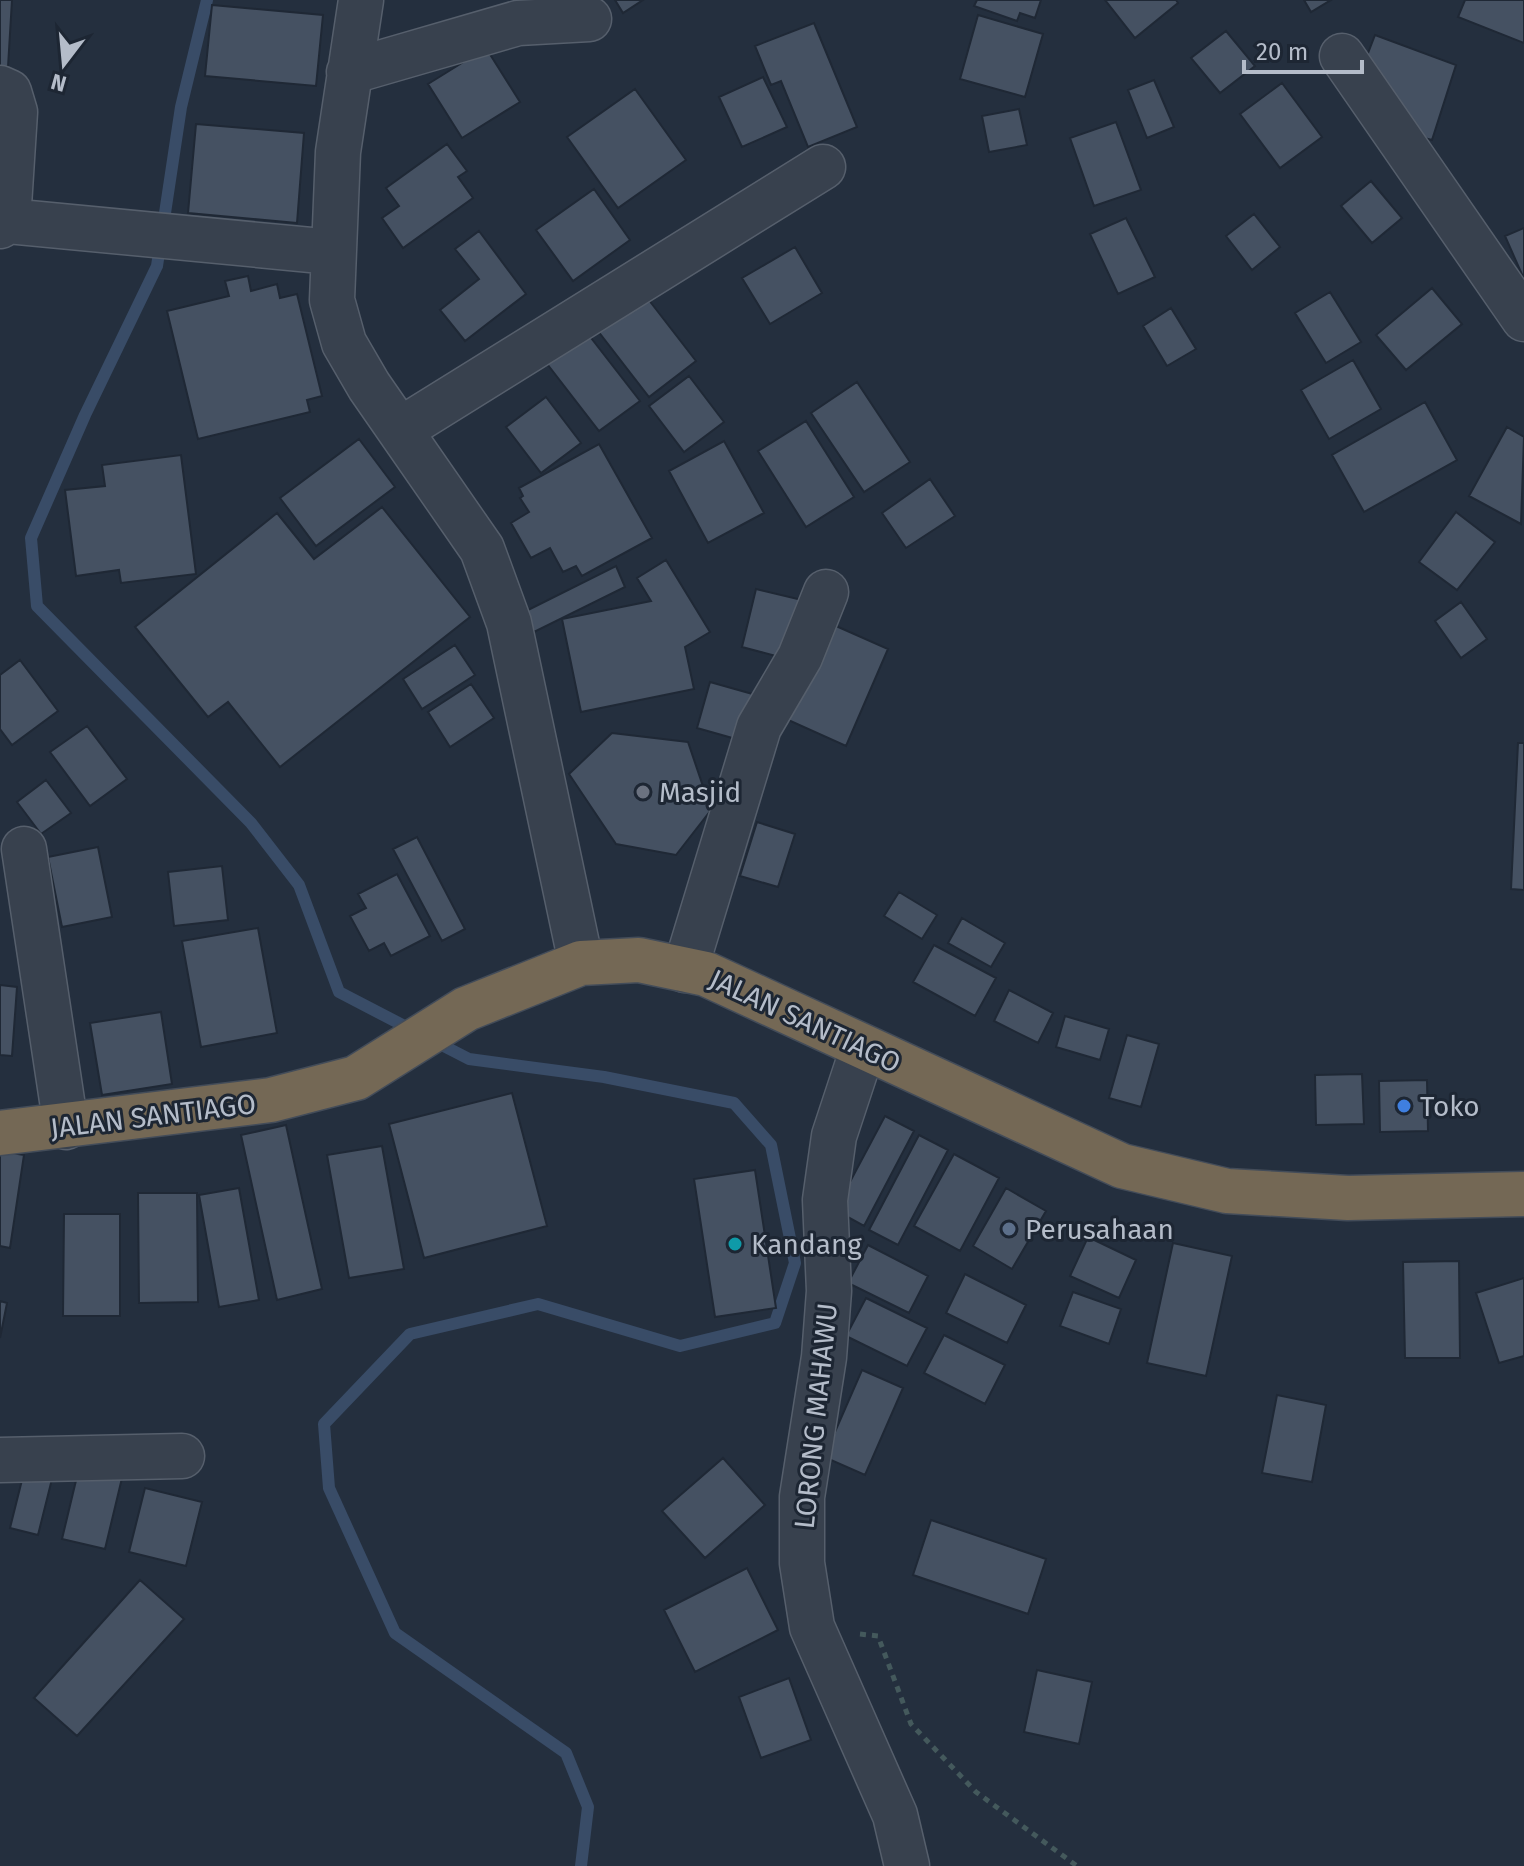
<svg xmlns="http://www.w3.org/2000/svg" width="1524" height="1866" font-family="'Fira Sans',sans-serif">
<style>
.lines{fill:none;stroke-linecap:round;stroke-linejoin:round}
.stream{stroke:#394c67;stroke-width:12}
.building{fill:#455162;stroke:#1f2835;stroke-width:2}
.minor-casing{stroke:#565f6c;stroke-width:47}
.highway-casing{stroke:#434c59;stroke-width:47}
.path{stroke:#44595c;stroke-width:5;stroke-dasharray:6 6;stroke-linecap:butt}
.minor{stroke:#38414e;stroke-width:44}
.highway{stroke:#746855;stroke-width:44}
.worship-dot{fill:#6b7280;stroke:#1d2633;stroke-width:3}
.shop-dot{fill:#3f7fe0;stroke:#1d2633;stroke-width:3}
.service-dot{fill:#5c6f8a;stroke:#1d2633;stroke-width:3}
.culture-dot{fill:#0f9aa8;stroke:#1d2633;stroke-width:3}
.labels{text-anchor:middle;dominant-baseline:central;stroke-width:6;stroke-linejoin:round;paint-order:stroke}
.poi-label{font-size:28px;fill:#b4bcc9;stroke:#1d2633;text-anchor:start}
.street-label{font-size:28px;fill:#b4bcc9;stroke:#1d2633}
</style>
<rect width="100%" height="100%" fill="#242f3e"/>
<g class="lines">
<path class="stream" d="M 207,0 L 181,107 L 157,266 L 85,415 L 31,538 L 37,606 L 251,823 L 299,885 L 339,992 L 414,1031
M 434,1041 L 469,1059 L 604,1077 L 734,1103 L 771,1145 L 795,1263 L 775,1323 L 680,1346 L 538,1304 L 410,1334 L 324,1424 L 329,1488 L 395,1633 L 566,1753 L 588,1807 L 581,1866"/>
</g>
<path class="building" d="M 0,0 L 12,0 L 8,67 L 0,66 Z
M 615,0 L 643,0 L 623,13 Z
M 977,0 L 1041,0 L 1035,18 L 1020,13 L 1017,21 L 974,6 Z
M 1105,0 L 1176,0 L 1178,3 L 1135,38 Z
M 1304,0 L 1331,0 L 1311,12 Z
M 1465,0 L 1524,0 L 1524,43 L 1458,17 Z
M 212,5 L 323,15 L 316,86 L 205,76 Z
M 978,15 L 1043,34 L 1025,97 L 960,79 Z
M 814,23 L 857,127 L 808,147 L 781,81 L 771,85 L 755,46 Z
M 1226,31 L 1255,66 L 1220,93 L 1191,58 Z
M 1375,35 L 1456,65 L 1432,140 L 1409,134 L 1360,74 Z
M 486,48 L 520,102 L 462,138 L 428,84 Z
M 763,77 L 787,127 L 742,147 L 719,97 Z
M 1154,80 L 1174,127 L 1147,138 L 1128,90 Z
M 1282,83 L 1322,137 L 1280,168 L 1240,114 Z
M 635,89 L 686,160 L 618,208 L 567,137 Z
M 1019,109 L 1027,145 L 989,152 L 982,116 Z
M 1116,122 L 1141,190 L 1094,206 L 1070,138 Z
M 196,124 L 304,133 L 297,223 L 188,213 Z
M 447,144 L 467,171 L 458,177 L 473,198 L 403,248 L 382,218 L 399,206 L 386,188 Z
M 1371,181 L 1402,218 L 1372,243 L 1341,206 Z
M 594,189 L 630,240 L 573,281 L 536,230 Z
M 1254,214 L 1280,247 L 1252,270 L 1226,236 Z
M 1126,218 L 1155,277 L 1118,294 L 1090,234 Z
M 1524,228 L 1524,279 L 1505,236 Z
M 479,231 L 526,294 L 465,341 L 440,310 L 479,279 L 455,249 Z
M 795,247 L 822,293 L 770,324 L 742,278 Z
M 248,276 L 251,291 L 277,284 L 280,298 L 297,294 L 322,396 L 307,400 L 310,412 L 198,439 L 167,311 L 229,296 L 225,281 Z
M 638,286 L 696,361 L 649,397 L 591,322 Z
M 1432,288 L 1462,324 L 1406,370 L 1376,335 Z
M 1330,292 L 1361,342 L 1326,363 L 1295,313 Z
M 1171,308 L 1196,349 L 1167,366 L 1143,326 Z
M 581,325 L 640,401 L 599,431 L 541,356 Z
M 1353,360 L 1381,409 L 1329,439 L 1301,390 Z
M 689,376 L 724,422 L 684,452 L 649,406 Z
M 857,382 L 910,462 L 864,492 L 811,413 Z
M 546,397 L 581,443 L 541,473 L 506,427 Z
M 1425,402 L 1457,460 L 1364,512 L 1332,455 Z
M 806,421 L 854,497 L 806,527 L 758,451 Z
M 1507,427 L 1524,437 L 1521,524 L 1469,496 Z
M 359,439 L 395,487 L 316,546 L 280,498 Z
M 724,441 L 764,513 L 708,543 L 669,471 Z
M 599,444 L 652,538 L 582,576 L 576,566 L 563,572 L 550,548 L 531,558 L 511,523 L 529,512 L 520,498 L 523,496 L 519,488 Z
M 181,455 L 196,574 L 121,583 L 119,570 L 76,576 L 65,490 L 105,486 L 102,465 Z
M 930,479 L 955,516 L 906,548 L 882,513 Z
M 382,507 L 470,617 L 280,767 L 228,702 L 208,717 L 135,627 L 277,513 L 314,559 Z
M 1456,512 L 1495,542 L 1457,590 L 1419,562 Z
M 666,560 L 710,632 L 685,647 L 694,689 L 581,712 L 562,619 L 651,601 L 637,578 Z
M 616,566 L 625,587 L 534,632 L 524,612 Z
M 756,589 L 802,600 L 787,659 L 742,647 Z
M 1461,602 L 1487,639 L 1461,658 L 1435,621 Z
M 827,622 L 888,649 L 846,746 L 786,719 Z
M 455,645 L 475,675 L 422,709 L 403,679 Z
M 20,660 L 58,711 L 12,745 L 0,729 L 0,675 Z
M 710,682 L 756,695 L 743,741 L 697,728 Z
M 471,684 L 494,718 L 450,747 L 428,712 Z
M 87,726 L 127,779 L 90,806 L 50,752 Z
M 612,733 L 688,742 L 711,810 L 676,855 L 616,844 L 569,774 Z
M 1518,743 L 1524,743 L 1524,890 L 1511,889 Z
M 46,780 L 71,813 L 41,834 L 17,802 Z
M 757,822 L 795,834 L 778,887 L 740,876 Z
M 417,837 L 465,929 L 442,941 L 393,849 Z
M 98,847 L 112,917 L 62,927 L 48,857 Z
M 222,866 L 228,920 L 174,926 L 168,872 Z
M 397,874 L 430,936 L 391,956 L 384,943 L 369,951 L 350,916 L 366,908 L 358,894 Z
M 899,892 L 937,915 L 922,939 L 884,916 Z
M 962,918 L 1005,943 L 991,967 L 948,943 Z
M 258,928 L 277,1033 L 201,1047 L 182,941 Z
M 934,945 L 996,978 L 975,1016 L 913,982 Z
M 0,985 L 17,987 L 12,1056 L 0,1055 Z
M 1009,990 L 1053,1013 L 1038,1043 L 994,1021 Z
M 161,1012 L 172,1084 L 102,1095 L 90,1023 Z
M 1065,1016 L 1109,1029 L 1100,1060 L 1056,1047 Z
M 1127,1035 L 1159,1044 L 1141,1107 L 1109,1098 Z
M 1362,1074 L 1364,1124 L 1316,1125 L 1315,1075 Z
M 1427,1080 L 1428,1131 L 1380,1132 L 1379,1081 Z
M 512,1093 L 547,1226 L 424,1258 L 389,1124 Z
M 885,1116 L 914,1131 L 864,1226 L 835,1210 Z
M 286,1125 L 322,1289 L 277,1300 L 241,1135 Z
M 919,1135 L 948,1150 L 898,1245 L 869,1230 Z
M 382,1146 L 404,1269 L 349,1278 L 327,1155 Z
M 0,1151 L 24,1155 L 10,1248 L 0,1246 Z
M 954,1154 L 999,1178 L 960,1251 L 914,1226 Z
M 755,1170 L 776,1308 L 715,1317 L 694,1179 Z
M 239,1188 L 259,1300 L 219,1307 L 199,1195 Z
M 1006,1188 L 1046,1211 L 1012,1269 L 973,1246 Z
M 138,1193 L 197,1193 L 198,1302 L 139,1303 Z
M 64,1214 L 120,1214 L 120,1316 L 63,1316 Z
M 1088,1237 L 1136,1260 L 1119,1298 L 1070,1276 Z
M 1173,1243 L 1232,1256 L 1206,1376 L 1147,1363 Z
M 868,1245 L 928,1276 L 909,1313 L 848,1283 Z
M 1459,1261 L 1460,1358 L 1405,1358 L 1403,1262 Z
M 965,1274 L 1026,1305 L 1007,1343 L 946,1313 Z
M 1524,1278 L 1524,1356 L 1499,1363 L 1476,1293 Z
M 1073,1292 L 1121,1309 L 1109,1344 L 1060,1326 Z
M 866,1298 L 927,1328 L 907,1366 L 846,1336 Z
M 0,1301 L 7,1303 L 0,1338 Z
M 944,1335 L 1005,1365 L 985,1404 L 924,1373 Z
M 862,1370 L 903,1388 L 865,1475 L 824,1457 Z
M 1277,1395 L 1326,1405 L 1312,1482 L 1262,1473 Z
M 723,1458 L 765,1505 L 705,1558 L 662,1511 Z
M 26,1464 L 54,1471 L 38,1535 L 10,1528 Z
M 79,1468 L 122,1478 L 105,1549 L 62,1539 Z
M 145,1488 L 202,1502 L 186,1566 L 129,1552 Z
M 931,1520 L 1046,1559 L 1028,1614 L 913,1575 Z
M 747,1568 L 778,1630 L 695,1672 L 664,1610 Z
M 140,1580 L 184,1619 L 77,1736 L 34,1698 Z
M 1037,1670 L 1092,1682 L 1079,1744 L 1024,1732 Z
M 789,1678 L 811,1740 L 761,1758 L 739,1697 Z"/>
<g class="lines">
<g class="minor-casing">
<path id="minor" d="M 361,0 L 338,152 L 332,300 L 344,343 L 369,386 L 482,549 L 509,623 L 581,963
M 1342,56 L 1524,319
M 349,72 L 518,23 L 589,19
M 0,88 L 9,92 L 15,112 L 8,221
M 0,226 L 8,221 L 332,252
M 400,430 L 823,167
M 24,849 L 66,1127
M 685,970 L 759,727 L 800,657 L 826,592
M 863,1048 L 834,1136 L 825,1200 L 829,1291 L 824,1357 L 802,1497 L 802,1563 L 812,1627 L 895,1815 L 907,1866
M 0,1460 L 182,1456"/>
</g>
<g class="highway-casing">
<path id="highway" d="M 0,1133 L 271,1100 L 356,1078 L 466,1009 L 581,963 L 639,960 L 706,974 L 1122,1166 L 1227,1191 L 1348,1198 L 1524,1194"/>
</g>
<path class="path" d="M 860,1634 L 878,1636 L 911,1724 L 976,1792 L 1077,1866"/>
<use href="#minor" class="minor"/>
<use href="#highway" class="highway"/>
</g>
<circle class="worship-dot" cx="643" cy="792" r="8"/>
<circle class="shop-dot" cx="1404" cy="1106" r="8"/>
<circle class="service-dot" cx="1009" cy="1229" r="8"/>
<circle class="culture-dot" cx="735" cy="1244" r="8"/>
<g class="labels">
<g class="poi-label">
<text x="659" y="792">Masjid</text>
<text x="1420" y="1106">Toko</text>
<text x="1025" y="1229">Perusahaan</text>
<text x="751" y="1244">Kandang</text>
</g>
<g class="street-label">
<text transform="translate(805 1021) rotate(25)">JALAN SANTIAGO</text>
<text transform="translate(153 1116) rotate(-7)">JALAN SANTIAGO</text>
<text transform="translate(816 1416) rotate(-84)">LORONG MAHAWU</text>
</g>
</g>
<g transform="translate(64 64) rotate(196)" stroke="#1d2633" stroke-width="6" paint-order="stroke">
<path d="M0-6L14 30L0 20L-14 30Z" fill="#b4bcc9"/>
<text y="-12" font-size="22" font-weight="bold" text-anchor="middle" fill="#b4bcc9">N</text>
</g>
<path d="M1244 60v12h118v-12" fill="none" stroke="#b4bcc9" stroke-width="4"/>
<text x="1256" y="60" font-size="24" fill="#b4bcc9" stroke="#1d2633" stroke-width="6" paint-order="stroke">20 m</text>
</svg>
